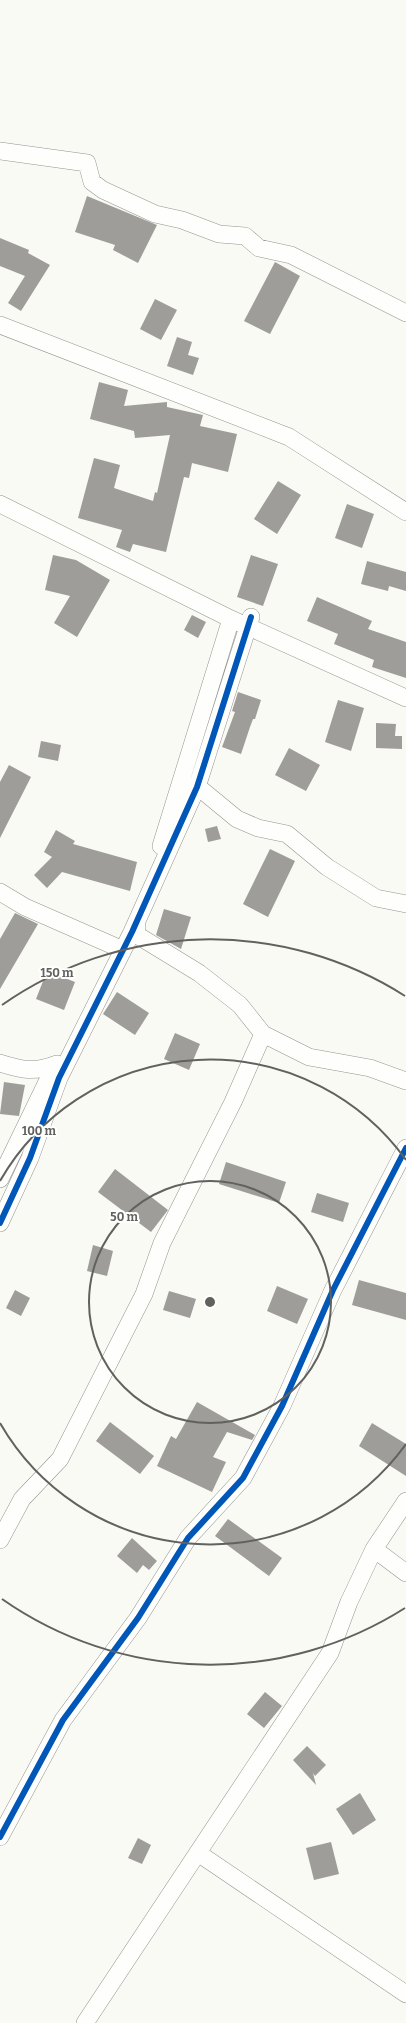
<svg xmlns="http://www.w3.org/2000/svg" width="406" height="2023" font-family="Bitter,serif">
<style>
.building{fill:#9e9d99}
.lines{fill:none;stroke-linecap:round;stroke-linejoin:round}
.minor-casing{stroke:#949492;stroke-width:18}
.minor{stroke:#fefefd;stroke-width:17}
.cycleway-casing{stroke:#fff;stroke-width:8}
.cycleway{stroke:#0057b8;stroke-width:6}
.ring{fill:none;stroke:#61615e;stroke-width:2}
.centre{fill:#61615e;stroke:#fff;stroke-width:2}
.ring-label{font-size:12px;text-anchor:middle;font-weight:bold;fill:#61615e;stroke:#fff;stroke-width:4;stroke-linejoin:round;paint-order:stroke}
</style>
<rect width="100%" height="100%" fill="#fafaf4"/>
<path class="building" d="M 87,196 L 157,225 L 138,263 L 113,250 L 115,245 L 75,232 Z
M 0,238 L 29,250 L 28,253 L 50,265 L 21,311 L 8,303 L 25,276 L 0,266 Z
M 275,262 L 300,276 L 270,334 L 244,321 Z
M 155,299 L 177,310 L 161,340 L 140,329 Z
M 177,337 L 192,342 L 188,355 L 199,358 L 193,375 L 167,366 Z
M 99,382 L 128,390 L 124,406 L 167,402 L 167,407 L 203,415 L 200,426 L 237,434 L 228,472 L 192,463 L 189,478 L 184,477 L 166,552 L 133,544 L 130,552 L 116,547 L 122,530 L 78,518 L 94,458 L 120,465 L 114,488 L 153,501 L 155,492 L 157,493 L 170,435 L 135,438 L 134,431 L 90,419 Z
M 278,481 L 301,495 L 277,534 L 254,519 Z
M 347,504 L 374,514 L 362,548 L 335,538 Z
M 53,555 L 76,560 L 110,580 L 77,637 L 54,623 L 70,596 L 45,590 Z
M 251,555 L 278,564 L 263,606 L 237,597 Z
M 367,561 L 406,572 L 406,591 L 389,586 L 388,591 L 361,584 Z
M 317,597 L 372,621 L 368,629 L 406,642 L 406,678 L 372,667 L 374,660 L 334,644 L 338,634 L 307,621 Z
M 192,615 L 206,622 L 198,638 L 184,630 Z
M 238,692 L 261,700 L 255,719 L 253,719 L 250,727 L 241,754 L 222,747 L 235,712 L 232,711 Z
M 338,700 L 364,708 L 351,751 L 325,742 Z
M 376,723 L 396,724 L 395,736 L 402,736 L 402,749 L 376,748 Z
M 41,741 L 61,745 L 58,761 L 38,757 Z
M 289,748 L 320,765 L 306,791 L 275,775 Z
M 9,765 L 31,777 L 0,838 L 0,782 Z
M 217,826 L 221,839 L 208,842 L 205,829 Z
M 56,830 L 75,841 L 73,844 L 137,862 L 130,891 L 62,872 L 47,888 L 34,875 L 52,857 L 44,852 Z
M 270,849 L 295,861 L 268,917 L 243,904 Z
M 164,909 L 191,917 L 181,949 L 156,935 Z
M 15,913 L 38,924 L 0,989 L 0,939 Z
M 47,971 L 75,982 L 64,1010 L 36,999 Z
M 117,992 L 149,1013 L 135,1035 L 103,1014 Z
M 175,1033 L 200,1044 L 189,1070 L 164,1059 Z
M 4,1082 L 25,1085 L 19,1116 L 0,1114 Z
M 226,1162 L 286,1182 L 279,1203 L 219,1184 Z
M 115,1169 L 168,1210 L 151,1232 L 98,1192 Z
M 317,1193 L 349,1203 L 343,1222 L 311,1212 Z
M 93,1245 L 113,1251 L 107,1276 L 87,1271 Z
M 359,1280 L 406,1293 L 406,1320 L 352,1305 Z
M 277,1286 L 308,1299 L 297,1324 L 267,1311 Z
M 15,1290 L 30,1298 L 21,1316 L 6,1308 Z
M 169,1291 L 196,1299 L 190,1318 L 163,1310 Z
M 197,1402 L 255,1435 L 252,1440 L 227,1432 L 213,1457 L 226,1462 L 212,1492 L 157,1466 L 171,1436 L 176,1439 Z
M 110,1422 L 154,1456 L 140,1474 L 96,1441 Z
M 372,1423 L 406,1444 L 406,1476 L 359,1446 Z
M 228,1519 L 282,1558 L 269,1576 L 215,1536 Z
M 132,1538 L 157,1561 L 149,1570 L 143,1565 L 137,1573 L 117,1556 Z
M 265,1692 L 282,1706 L 264,1728 L 247,1714 Z
M 307,1746 L 326,1765 L 315,1776 L 313,1773 L 316,1785 L 293,1760 Z
M 360,1793 L 376,1820 L 353,1835 L 336,1809 Z
M 138,1838 L 151,1845 L 142,1864 L 128,1858 Z
M 331,1842 L 339,1874 L 314,1880 L 306,1848 Z"/>
<g class="lines">
<g class="minor-casing">
<path id="minor" d="M 0,151 L 87,163 L 92,182 L 103,190 L 155,214 L 182,220 L 219,234 L 245,236 L 259,248 L 291,255 L 406,313
M 0,325 L 289,437 L 406,512
M 0,504 L 231,619 L 406,698
M 186,786 L 203,791 L 237,819 L 258,828 L 287,834 L 327,867 L 376,898 L 406,904
M 161,846 L 231,619
M 0,892 L 25,907 L 114,946
M 137,927 L 136,932 L 132,932 L 199,973 L 240,1005 L 263,1034 L 309,1057 L 370,1068 L 406,1081
M 0,1063 C 22,1070 34,1073 57,1064
M 0,1179 L 47,1082
M 0,1223 L 30,1158 L 59,1078 L 132,932 L 197,787 L 251,617
M 0,1540 L 22,1499 L 60,1459 L 144,1294 L 162,1243 L 233,1102 L 263,1034
M 374,1549 L 406,1573
M 0,1837 L 63,1720 L 138,1618 L 188,1538 L 243,1478 L 282,1406 L 333,1290 L 406,1148
M 198,1853 L 406,1994
M 85,2023 L 330,1653 L 349,1602 L 374,1549 L 406,1501"/>
</g>
<use href="#minor" class="minor"/>
<g class="cycleway-casing">
<path id="cycleway" d="M 0,1223 L 30,1158 L 59,1078 L 132,932 L 197,787 L 251,617
M 0,1837 L 63,1720 L 138,1618 L 188,1538 L 243,1478 L 282,1406 L 333,1290 L 406,1148"/>
</g>
<use href="#cycleway" class="cycleway"/>
</g>
<g class="ring">
<circle cx="210" cy="1302" r="121"/>
<path d="M406 1444A242 242 0 0 1 0 1423M0 1181A242 242 0 0 1 406 1160"/>
<path d="M405 1608A363 363 0 0 1 2 1599M2 1005A363 363 0 0 1 405 996"/>
</g>
<circle cx="210" cy="1302" r="6" class="centre"/>
<g class="ring-label">
<text x="57" y="977">150 m</text>
<text x="39" y="1135">100 m</text>
<text x="124" y="1221">50 m</text>
</g>
</svg>
